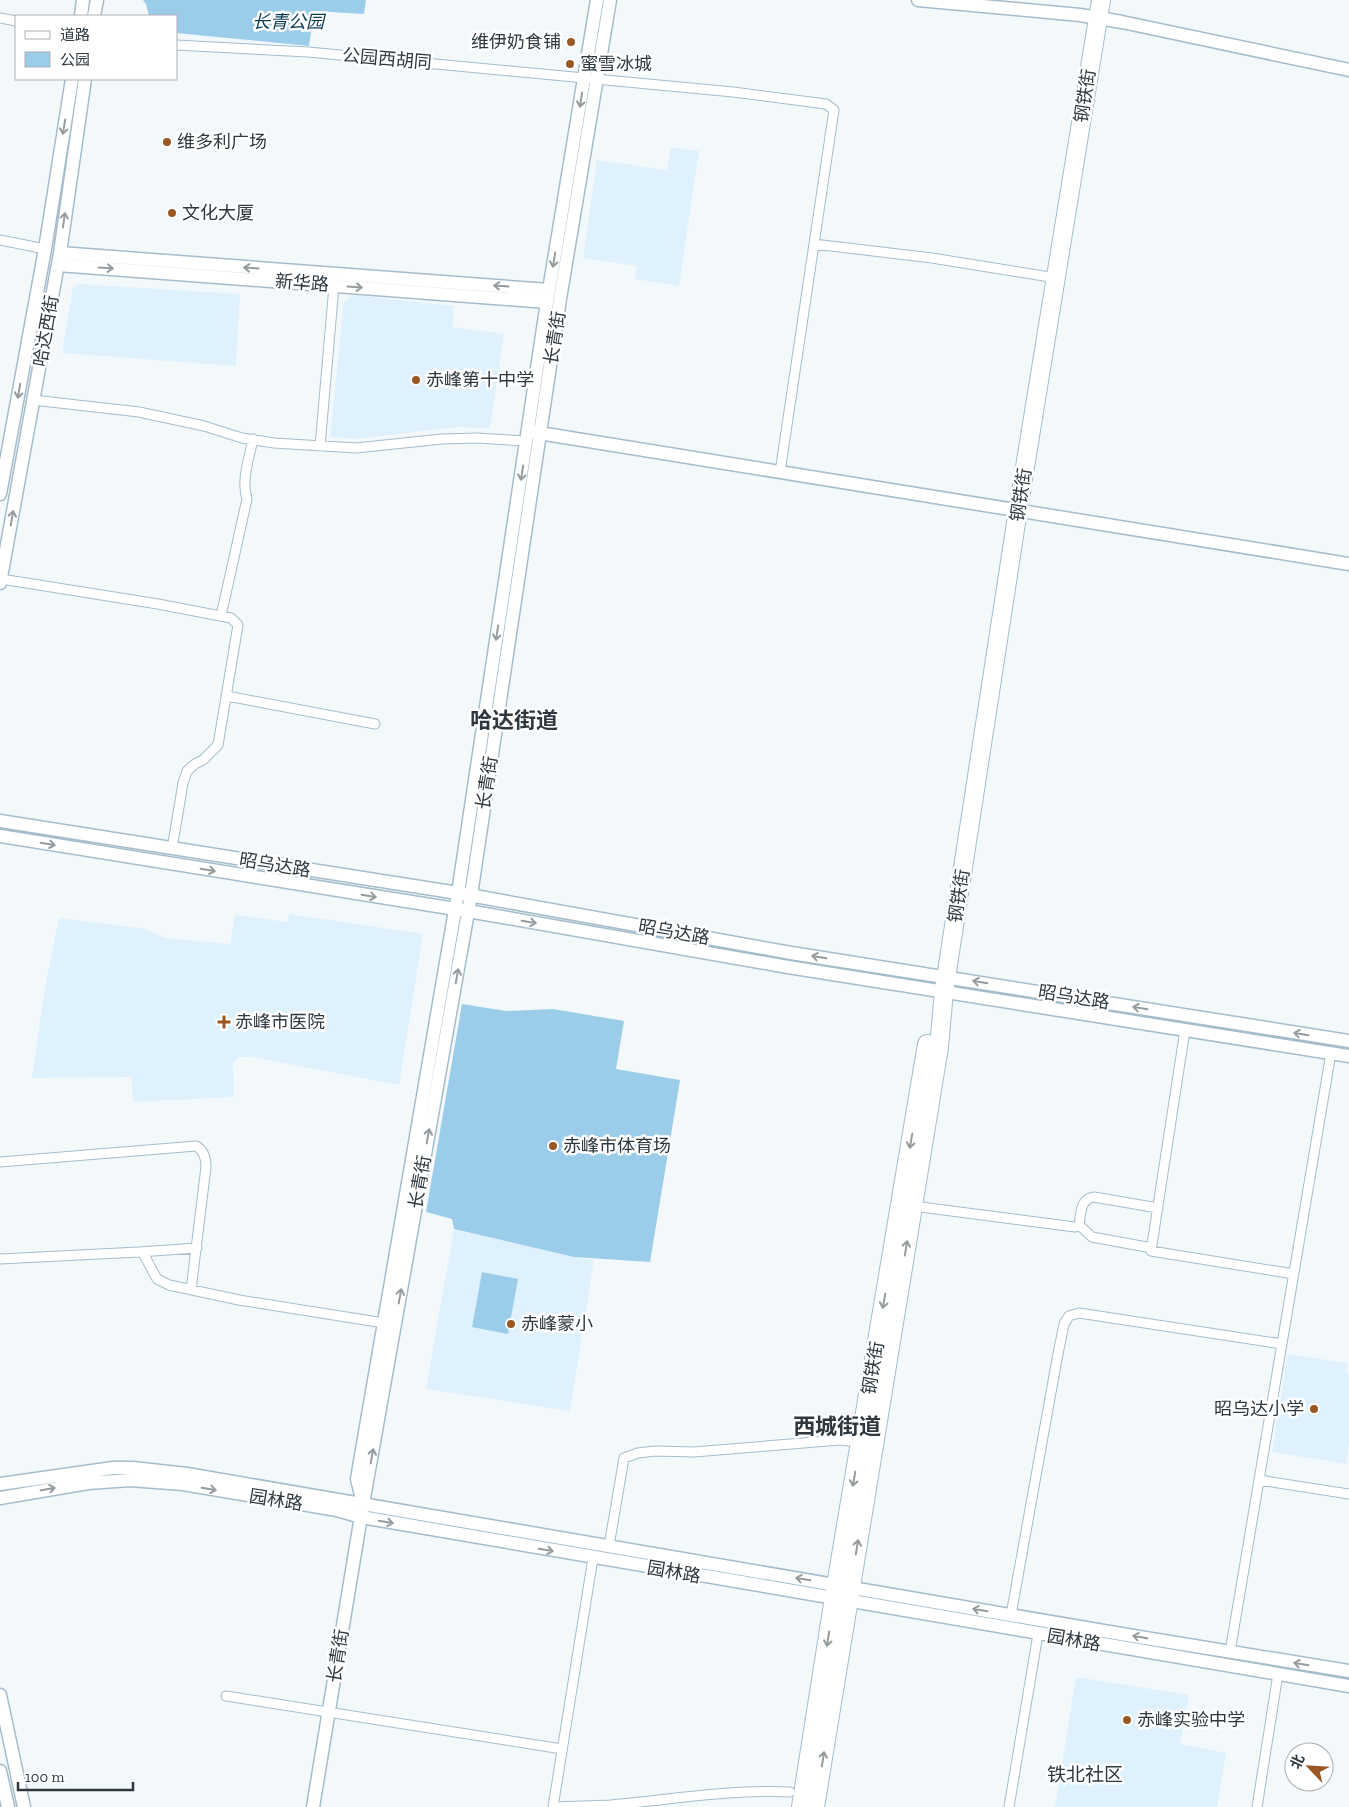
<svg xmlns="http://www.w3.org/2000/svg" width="1349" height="1807" font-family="'Zilla Slab','Noto Sans SC',serif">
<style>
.built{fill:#def1fd}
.green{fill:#9bcdeb}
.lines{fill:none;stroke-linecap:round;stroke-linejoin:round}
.street-casing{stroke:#a5bdcb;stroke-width:11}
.secondary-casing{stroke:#a5bdcb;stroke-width:15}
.highway-casing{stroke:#a5bdcb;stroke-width:20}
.street{stroke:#fff;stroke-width:9}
.secondary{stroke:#fff;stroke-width:12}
.highway{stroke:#fff;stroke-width:18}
.oneway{stroke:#969c9e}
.poi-dot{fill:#995724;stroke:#fff;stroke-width:2}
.labels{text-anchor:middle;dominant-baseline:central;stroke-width:5;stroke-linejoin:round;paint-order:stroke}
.park-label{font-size:18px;font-style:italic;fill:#0c3c54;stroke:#fff}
.poi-label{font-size:18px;fill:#2e383e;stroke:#fff;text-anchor:start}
.street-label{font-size:18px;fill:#2e383e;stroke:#fff}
.neighbourhood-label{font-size:19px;fill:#2e383e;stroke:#fff}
.district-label{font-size:22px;font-weight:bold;fill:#2e383e;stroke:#fff}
</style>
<rect width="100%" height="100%" fill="#f3f8fb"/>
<path class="built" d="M 671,147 L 699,151 L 679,286 L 635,279 L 637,266 L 583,258 L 597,160 L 667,170 Z
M 77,284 L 240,294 L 236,366 L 62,353 L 73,288 Z
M 353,295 L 454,306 L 453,327 L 504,334 L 490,428 L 457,427 L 355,439 L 330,437 L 344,302 Z
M 289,914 L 423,934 L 399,1085 L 253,1057 L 239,1057 L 233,1062 L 234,1097 L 133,1102 L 132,1077 L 32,1078 L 45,987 L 59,918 L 146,929 L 165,938 L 230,944 L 235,915 L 288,922 Z
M 454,1229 L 574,1257 L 594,1260 L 570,1411 L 426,1389 Z
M 1288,1354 L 1347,1363 L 1346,1373 L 1349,1373 L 1349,1444 L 1346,1464 L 1272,1452 Z
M 1076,1677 L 1189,1695 L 1180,1744 L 1226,1753 L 1217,1807 L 1055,1807 Z"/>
<path class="green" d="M 143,0 L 366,0 L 364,14 L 314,11 L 309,46 L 176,33 L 176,16 L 149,16 L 146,4 Z
M 462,1004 L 506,1011 L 553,1009 L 624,1021 L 616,1069 L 680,1080 L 650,1262 L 574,1257 L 454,1229 L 452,1219 L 426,1212 Z
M 482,1272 L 518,1279 L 508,1334 L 472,1327 Z"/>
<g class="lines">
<g class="street-casing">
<path id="street" d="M 0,18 L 16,21
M 176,45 L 308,52 L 733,92 L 826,104 L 834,110 L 780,472
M 0,240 L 45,249
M 814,244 L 932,258 L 1056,278
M 33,400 L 139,412 L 204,426 L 242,438 L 274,443 L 356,448 L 442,439 L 477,438 L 526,441
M 320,446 L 334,286
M 1,579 L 158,604 L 231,618 L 238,625 L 218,745 L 203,760 L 195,764 L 187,771 L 183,783 L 172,849
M 221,616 L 247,499 C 241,480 249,459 253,439
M 227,696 L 375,724
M 1185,1030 L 1151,1251 L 1294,1274
M 0,1162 L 196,1146 C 204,1150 206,1159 206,1167 L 191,1290
M 913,1206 L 1075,1227 L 1079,1225 C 1081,1213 1080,1199 1094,1197 L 1158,1208
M 1079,1225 L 1092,1237 L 1152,1248
M 139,1252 L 197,1248
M 0,1259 L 139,1252 L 143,1253 L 157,1279 L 169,1285 L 239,1300 L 384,1323
M 1259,1480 L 1349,1494
M 609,1546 L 624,1458 L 638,1453 L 655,1451 L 694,1452 L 839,1440 L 860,1442
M 1011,1615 L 1057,1359 L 1064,1324 L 1069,1316 L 1079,1313 L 1282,1344
M 1230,1652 L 1331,1053
M 226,1696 L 562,1749
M 553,1807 L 593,1558
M 556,1807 C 574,1806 592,1806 610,1805 C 671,1800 730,1789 790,1792
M 1009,1807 L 1038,1634
M 1257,1807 L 1278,1674"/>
</g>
<g class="secondary-casing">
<path id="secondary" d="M 918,0 L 1080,15 L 1122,22 L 1349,70
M 81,16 L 83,0
M 94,16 L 97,0
M 60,253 L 549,290
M 58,265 L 547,302
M 533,432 L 1349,564
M 0,494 L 45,249 L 72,79
M 0,583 L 60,253 L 85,79
M 0,821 L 458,893 L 791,953 L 1349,1041
M 0,836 L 468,911 L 788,967 L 1349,1056
M 0,1484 L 113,1468 L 133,1468 L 187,1474 L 1133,1636 L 1349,1671
M 0,1498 L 88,1483 L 130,1480 L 183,1484 L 337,1510 L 361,1517 L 1349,1686
M 362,1499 L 357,1479 L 458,893 L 547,302 L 597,0
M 0,1695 L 24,1807
M 0,1771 L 8,1807
M 313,1807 L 363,1504 L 471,895 L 560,299 L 610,0"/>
</g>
<g class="highway-casing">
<path id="highway" d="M 801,1807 L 836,1585 L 927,1044
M 815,1807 L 939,1047 L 944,991 L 1018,510 L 1101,0"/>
</g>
<use href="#street" class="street"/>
<use href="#secondary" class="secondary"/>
<use href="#highway" class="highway"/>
</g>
<defs><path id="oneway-shaft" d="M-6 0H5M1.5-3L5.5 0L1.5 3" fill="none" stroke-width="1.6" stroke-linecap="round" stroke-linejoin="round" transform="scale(1.25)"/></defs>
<g class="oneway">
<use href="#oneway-shaft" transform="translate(581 100) rotate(99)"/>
<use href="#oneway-shaft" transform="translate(64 127) rotate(99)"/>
<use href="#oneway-shaft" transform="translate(64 220) rotate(-82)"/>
<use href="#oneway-shaft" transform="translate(554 260) rotate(99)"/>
<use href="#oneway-shaft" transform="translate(106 268) rotate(4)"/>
<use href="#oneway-shaft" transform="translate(251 268) rotate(-176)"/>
<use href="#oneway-shaft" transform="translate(501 286) rotate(-176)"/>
<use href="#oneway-shaft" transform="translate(355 287) rotate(4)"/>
<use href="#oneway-shaft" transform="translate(19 391) rotate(100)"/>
<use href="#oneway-shaft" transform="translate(522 473) rotate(99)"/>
<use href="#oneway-shaft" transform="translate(12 518) rotate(-80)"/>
<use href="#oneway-shaft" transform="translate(497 633) rotate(99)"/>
<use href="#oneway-shaft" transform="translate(48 844) rotate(9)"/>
<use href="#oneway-shaft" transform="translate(208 870) rotate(9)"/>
<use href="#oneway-shaft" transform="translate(369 896) rotate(9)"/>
<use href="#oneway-shaft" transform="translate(529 922) rotate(10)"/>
<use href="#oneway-shaft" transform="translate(819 957) rotate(-171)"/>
<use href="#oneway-shaft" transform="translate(457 976) rotate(-80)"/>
<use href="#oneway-shaft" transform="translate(980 982) rotate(-171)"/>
<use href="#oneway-shaft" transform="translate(1140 1008) rotate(-171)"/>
<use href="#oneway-shaft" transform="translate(1301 1034) rotate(-171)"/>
<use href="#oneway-shaft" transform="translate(428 1136) rotate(-80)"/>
<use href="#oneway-shaft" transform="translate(911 1141) rotate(100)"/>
<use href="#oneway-shaft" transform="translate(906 1248) rotate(-81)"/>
<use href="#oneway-shaft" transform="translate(400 1296) rotate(-80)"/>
<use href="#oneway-shaft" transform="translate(884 1301) rotate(100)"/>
<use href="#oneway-shaft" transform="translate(372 1456) rotate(-80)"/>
<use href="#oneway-shaft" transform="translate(854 1479) rotate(100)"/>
<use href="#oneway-shaft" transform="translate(48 1489) rotate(-10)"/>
<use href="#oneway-shaft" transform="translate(209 1489) rotate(9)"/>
<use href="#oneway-shaft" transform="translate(386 1522) rotate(10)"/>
<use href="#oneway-shaft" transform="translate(857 1547) rotate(-81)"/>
<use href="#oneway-shaft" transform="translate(546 1550) rotate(10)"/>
<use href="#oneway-shaft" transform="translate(803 1579) rotate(-170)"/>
<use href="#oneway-shaft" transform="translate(980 1610) rotate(-170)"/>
<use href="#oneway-shaft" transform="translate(1140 1637) rotate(-170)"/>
<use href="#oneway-shaft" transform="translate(828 1639) rotate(99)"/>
<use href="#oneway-shaft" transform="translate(1301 1664) rotate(-171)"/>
<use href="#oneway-shaft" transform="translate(823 1759) rotate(-81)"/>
</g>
<g class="poi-dot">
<circle cx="571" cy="42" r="5"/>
<circle cx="570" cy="64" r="5"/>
<circle cx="167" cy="142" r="5"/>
<circle cx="172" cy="213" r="5"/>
<circle cx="416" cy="380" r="5"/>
<path d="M221.5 1014.5h5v5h5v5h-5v5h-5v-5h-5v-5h5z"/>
<circle cx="553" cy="1146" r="5"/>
<circle cx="511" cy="1324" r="5"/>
<circle cx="1314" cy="1409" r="5"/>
<circle cx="1127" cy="1720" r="5"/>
</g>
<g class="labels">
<g class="park-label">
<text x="288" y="22">长青公园</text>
</g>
<g class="poi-label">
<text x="561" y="42" text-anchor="end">维伊奶食铺</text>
<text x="580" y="64">蜜雪冰城</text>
<text x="177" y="142">维多利广场</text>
<text x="182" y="213">文化大厦</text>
<text x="426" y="380">赤峰第十中学</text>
<text x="235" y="1022">赤峰市医院</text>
<text x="563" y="1146">赤峰市体育场</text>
<text x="521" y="1324">赤峰蒙小</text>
<text x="1304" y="1409" text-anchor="end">昭乌达小学</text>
<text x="1137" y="1720">赤峰实验中学</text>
</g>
<g class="street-label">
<text transform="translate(387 59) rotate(5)">公园西胡同</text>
<text transform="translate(1085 96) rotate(-81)">钢铁街</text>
<text transform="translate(302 283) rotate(4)">新华路</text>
<text transform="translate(46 331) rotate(-80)">哈达西街</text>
<text transform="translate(555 338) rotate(-81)">长青街</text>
<text transform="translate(1021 495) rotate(-81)">钢铁街</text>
<text transform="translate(487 783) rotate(-81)">长青街</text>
<text transform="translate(275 865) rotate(9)">昭乌达路</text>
<text transform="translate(959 896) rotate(-81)">钢铁街</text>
<text transform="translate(674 932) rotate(10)">昭乌达路</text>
<text transform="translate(1074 997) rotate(9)">昭乌达路</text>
<text transform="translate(420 1182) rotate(-80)">长青街</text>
<text transform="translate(873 1368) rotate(-80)">钢铁街</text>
<text transform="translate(276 1500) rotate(9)">园林路</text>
<text transform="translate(674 1572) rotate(10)">园林路</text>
<text transform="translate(1074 1640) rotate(10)">园林路</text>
<text transform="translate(338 1656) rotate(-81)">长青街</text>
</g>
<g class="neighbourhood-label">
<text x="1085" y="1774">铁北社区</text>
</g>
<g class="district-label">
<text x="514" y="720">哈达街道</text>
<text x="837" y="1426">西城街道</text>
</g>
</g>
<rect x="15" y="15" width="162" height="65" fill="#ffffff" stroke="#abafb2"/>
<rect x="25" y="31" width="25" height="8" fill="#ffffff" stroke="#abafb2"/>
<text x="60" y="40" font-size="15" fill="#2e383e">道路</text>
<rect x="25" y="52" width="25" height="15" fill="#9bcdeb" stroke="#abafb2"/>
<text x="60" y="65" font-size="15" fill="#2e383e">公园</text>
<g transform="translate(1309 1767) rotate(295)"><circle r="24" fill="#ffffff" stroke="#abafb2"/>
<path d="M0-4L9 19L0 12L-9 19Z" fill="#995724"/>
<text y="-8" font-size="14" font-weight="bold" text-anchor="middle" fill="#2e383e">北</text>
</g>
<path d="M18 1782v8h115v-8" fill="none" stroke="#2e383e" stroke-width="2.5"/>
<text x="25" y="1782" font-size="15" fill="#2e383e" stroke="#ffffff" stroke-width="4" paint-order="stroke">100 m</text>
</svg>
